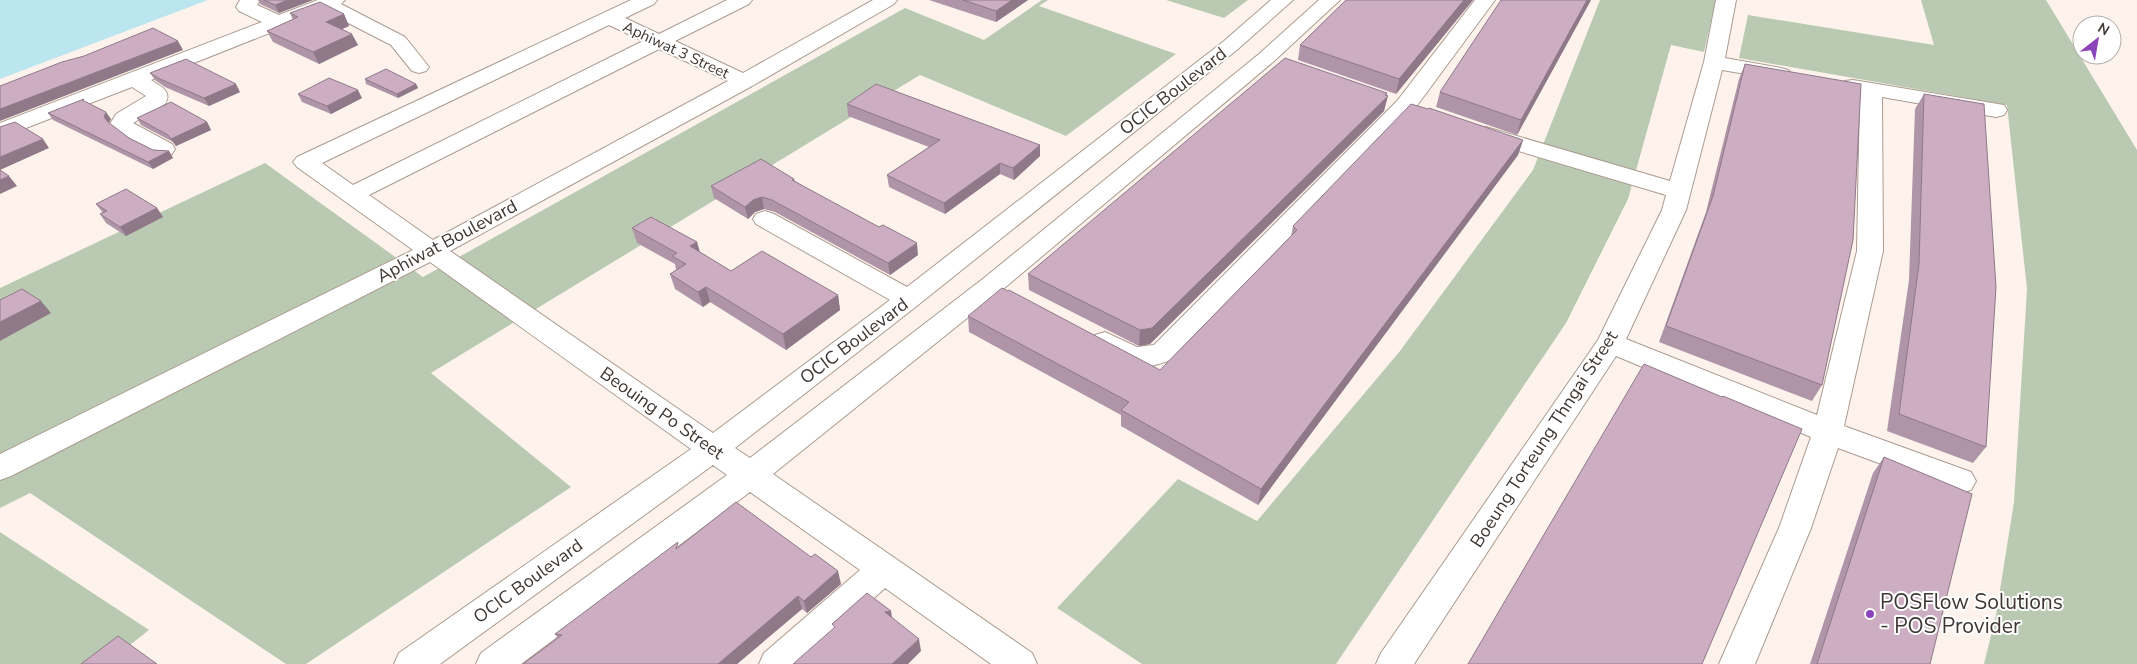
<svg xmlns="http://www.w3.org/2000/svg" width="2137" height="664" font-family="'Nunito Sans',sans-serif">
<style>
.green{fill:#bacab2}
.water{fill:#bbe6ef}
.lines{fill:none;stroke-linecap:round;stroke-linejoin:round}
.minor-casing{stroke:#ab9b90;stroke-width:2}
.minor{fill:#fff;fill-rule:evenodd}
.wall{fill:#af95a7}
.shaded-wall{fill:#8f7988}
.building{fill:#ccadc2;stroke:#8f7988}
.poi-dot{fill:#8c45b8;stroke:#fff;stroke-width:2}
.labels{text-anchor:middle;dominant-baseline:central;stroke-width:4;stroke-linejoin:round;paint-order:stroke}
.far-street-label{font-size:15px;fill:#3e3733;stroke:#fff}
.street-label{font-size:18px;fill:#3e3733;stroke:#fff}
.near-poi-label{font-size:21px;fill:#3e3733;stroke:#fff;text-anchor:start}
</style>
<rect width="100%" height="100%" fill="#fef3ec"/>
<path class="green" d="M 1042,0 L 1048,0 L 1039,6 L 1176,54 L 1066,136 L 920,75 L 431,373 L 571,487 L 306,664 L 286,664 L 30,493 L 0,508 L 0,288 L 265,163 L 423,277 L 905,8 L 984,40 Z
M 1166,0 L 1248,0 L 1224,18 Z
M 1600,0 L 1716,0 L 1704,52 L 1671,45 L 1628,199 L 1566,323 L 1336,664 L 1142,664 L 1057,608 L 1178,479 L 1257,521 L 1400,351 L 1533,170 Z
M 1921,0 L 2046,0 L 2137,150 L 2137,664 L 1984,664 L 1996,615 L 2014,502 L 2027,289 L 2007,105 L 1739,58 L 1748,15 L 1934,45 Z
M 0,532 L 149,630 L 106,664 L 0,664 Z"/>
<path class="water" d="M 0,0 L 208,0 L 0,79 Z"/>
<g class="lines">
<g class="minor-casing">
<path id="minor" d="M 240,0 L 260,0 L 257,5 L 279,15 L 318,0 L 345,0 L 341,4 L 405,37 L 429,67 L 426,71 L 419,73 L 412,71 L 391,45 L 325,11 L 151,80 C 160,86 173,91 165,104 L 133,123 L 172,144 L 175,149 L 172,154 C 170,155 167,156 164,156 C 152,156 116,134 110,124 L 116,114 L 146,96 L 132,87 L 0,138 L 0,123 L 262,22 L 239,11 L 236,7 Z
M 631,0 L 657,0 L 654,4 L 625,18 L 659,34 L 727,0 L 752,0 L 749,4 L 675,41 L 743,73 L 873,0 L 897,0 L 894,4 L 752,86 L 450,251 L 713,433 L 890,300 L 756,224 L 753,219 L 756,214 L 765,211 L 774,214 L 907,287 L 1224,41 L 1271,0 L 1293,0 L 1238,49 L 918,305 L 735,448 L 750,458 L 984,278 L 1259,54 L 1319,0 L 1340,0 L 1273,62 L 1002,290 L 773,474 L 1032,653 L 1037,664 L 991,664 L 885,588 L 802,664 L 759,664 L 764,653 L 860,570 L 750,492 L 521,664 L 476,664 L 481,653 L 727,475 L 713,465 L 440,664 L 394,664 L 399,653 L 691,449 L 430,262 L 11,476 L 0,480 L 0,454 L 413,250 L 297,167 L 293,162 L 297,157 ZM 609,25 L 643,41 L 353,185 L 322,163 ZM 659,49 L 728,81 L 433,240 L 369,195 Z
M 1475,0 L 1495,0 L 1413,111 L 1174,359 C 1165,362 1156,365 1147,367 C 1129,369 1100,357 1091,342 L 1095,335 L 1105,332 L 1137,347 L 1154,345 L 1397,101 Z
M 1716,0 L 1736,0 L 1725,58 L 1781,68 L 1788,70 L 1792,74 L 1788,78 L 1781,80 L 1722,70 L 1686,210 L 1626,339 L 1817,415 L 1857,251 L 1860,94 L 1845,91 L 1842,86 L 1845,81 L 1853,80 L 2004,105 L 2007,110 L 2004,115 L 1996,117 L 1882,97 L 1883,251 L 1844,426 L 1971,472 L 1976,481 L 1971,490 L 1960,493 L 1838,448 L 1811,528 L 1755,664 L 1719,664 L 1779,528 L 1811,437 L 1616,356 L 1414,664 L 1376,664 L 1381,653 L 1598,340 L 1662,210 L 1666,195 L 1478,139 L 1475,134 L 1478,129 L 1486,127 L 1670,181 L 1704,62 Z"/>
</g>
<use href="#minor" class="minor"/>
</g>
<path class="wall" d="M 258,0 L 313,0 L 279,13 L 260,4 Z
M 929,0 L 1028,0 L 996,22 Z
M 1346,0 L 1473,0 L 1396,94 L 1298,60 L 1300,45 Z
M 1591,0 L 1517,135 L 1436,107 L 1440,92 Z
M 290,13 L 344,14 L 349,26 L 342,29 L 358,45 L 319,64 L 273,42 L 267,31 L 293,20 Z
M 1745,64 L 1822,385 L 1812,401 L 1659,342 L 1706,212 L 1739,79 Z
M 150,73 L 240,92 L 209,106 L 165,87 L 155,80 Z
M 365,79 L 416,84 L 418,88 L 398,98 L 366,84 Z
M 1387,93 L 1384,111 L 1150,344 L 1139,346 L 1029,290 L 1028,274 Z
M 298,94 L 362,98 L 331,114 L 302,102 Z
M 1924,94 L 1986,447 L 1973,463 L 1887,431 L 1909,280 L 1915,109 Z
M 86,102 L 111,119 L 109,123 L 129,138 L 153,150 L 169,151 L 173,158 L 153,169 L 53,120 L 48,113 Z
M 847,104 L 1040,145 L 1040,156 L 1014,180 L 1000,174 L 945,214 L 889,187 L 887,175 L 929,147 L 848,116 Z
M 137,118 L 207,122 L 211,130 L 176,146 L 173,142 L 141,125 Z
M 1523,140 L 1518,155 L 1258,505 L 1121,426 L 1121,415 L 969,332 L 968,316 L 1160,370 L 1291,236 L 1293,226 Z
M 794,179 L 795,181 L 918,255 L 890,275 L 775,212 L 764,209 L 755,212 L 748,219 L 714,198 L 711,186 Z
M 96,204 L 157,208 L 163,217 L 126,236 L 106,223 L 100,214 L 103,213 Z
M 632,228 L 697,242 L 700,252 L 731,271 L 838,295 L 840,310 L 786,350 L 710,302 L 703,307 L 675,289 L 670,274 L 676,270 L 675,264 L 637,243 Z
M 1884,457 L 1930,664 L 1810,664 L 1873,473 Z
M 680,546 L 841,584 L 807,613 L 802,609 L 737,664 L 523,664 L 558,638 L 555,634 Z"/>
<path class="shaded-wall" d="M 288,0 L 313,0 L 279,13 L 275,5 Z
M 1012,0 L 1028,0 L 996,22 L 996,11 Z
M 1464,0 L 1473,0 L 1396,94 L 1399,79 Z
M 1587,0 L 1591,0 L 1517,135 L 1521,120 Z
M 344,14 L 349,26 L 331,34 L 326,22 Z
M 352,34 L 358,45 L 319,64 L 313,52 Z
M 178,41 L 183,50 L 0,121 L 0,109 Z
M 236,84 L 240,92 L 209,106 L 204,98 Z
M 416,84 L 418,88 L 398,98 L 397,94 Z
M 358,90 L 362,98 L 331,114 L 327,106 Z
M 1387,93 L 1386,97 L 1388,96 L 1384,111 L 1150,344 L 1139,346 L 1140,330 Z
M 106,112 L 111,119 L 108,124 L 104,117 Z
M 207,122 L 211,130 L 176,146 L 171,139 Z
M 43,139 L 49,148 L 0,170 L 0,157 Z
M 1523,140 L 1518,155 L 1258,505 L 1261,489 Z
M 1040,145 L 1040,156 L 1014,180 L 1013,168 Z
M 169,151 L 173,158 L 153,169 L 148,162 Z
M 1000,163 L 1000,174 L 945,214 L 944,203 Z
M 9,176 L 17,186 L 0,194 L 0,180 Z
M 762,197 L 764,209 L 755,212 L 748,219 L 745,207 L 753,200 Z
M 157,208 L 163,217 L 126,236 L 120,227 Z
M 697,242 L 701,257 L 690,246 Z
M 917,243 L 918,255 L 890,275 L 888,263 Z
M 706,287 L 710,302 L 703,307 L 698,292 Z
M 838,295 L 840,310 L 786,350 L 783,334 Z
M 41,301 L 51,313 L 0,341 L 0,322 Z
M 838,571 L 841,584 L 807,613 L 804,601 Z
M 798,596 L 802,609 L 737,664 L 718,664 Z
M 891,611 L 893,623 L 885,612 Z
M 919,639 L 921,651 L 908,664 L 892,664 Z"/>
<path class="building" d="M 264,0 L 288,0 L 275,5 Z
M 963,0 L 1012,0 L 996,11 Z
M 1346,0 L 1464,0 L 1399,79 L 1300,45 Z
M 1501,0 L 1587,0 L 1521,120 L 1440,92 Z
M 320,2 L 344,14 L 326,22 L 352,34 L 313,52 L 267,31 L 298,17 L 290,13 Z
M 153,28 L 178,41 L 0,109 L 0,86 L 62,62 L 84,56 Z
M 1285,58 L 1387,93 L 1385,95 L 1388,96 L 1152,328 L 1140,330 L 1028,274 Z
M 186,59 L 236,84 L 204,98 L 160,79 L 150,73 Z
M 1745,64 L 1861,84 L 1853,240 L 1822,385 L 1666,326 L 1713,196 Z
M 386,69 L 416,84 L 397,94 L 365,79 Z
M 329,78 L 358,90 L 327,106 L 298,94 Z
M 876,84 L 1040,145 L 1013,168 L 1000,163 L 944,203 L 887,175 L 940,140 L 847,104 Z
M 1924,94 L 1984,104 L 1996,287 L 1986,447 L 1899,414 L 1919,264 Z
M 84,99 L 82,100 L 106,112 L 104,117 L 108,122 L 129,138 L 153,150 L 169,151 L 148,162 L 48,113 Z
M 171,102 L 207,122 L 171,139 L 168,135 L 137,118 Z
M 1411,104 L 1428,109 L 1429,108 L 1523,140 L 1261,489 L 1121,410 L 1129,402 L 968,316 L 1002,288 L 1008,291 L 1009,290 L 1160,370 L 1297,230 L 1293,226 Z
M 15,122 L 43,139 L 0,157 L 0,127 Z
M 761,159 L 794,179 L 792,180 L 879,227 L 883,225 L 917,243 L 888,263 L 772,200 L 762,197 L 753,200 L 745,207 L 711,186 Z
M 0,170 L 9,176 L 0,180 Z
M 126,189 L 157,208 L 120,227 L 100,214 L 107,211 L 96,204 Z
M 651,217 L 697,242 L 690,246 L 731,271 L 762,251 L 838,295 L 783,334 L 706,287 L 698,292 L 670,274 L 686,264 L 672,256 L 677,253 L 632,228 Z
M 22,289 L 41,301 L 0,322 L 0,300 Z
M 1644,364 L 1722,397 L 1723,396 L 1802,429 L 1702,664 L 1468,664 Z
M 1884,457 L 1972,494 L 1930,664 L 1817,664 Z
M 736,502 L 811,557 L 815,554 L 838,571 L 804,601 L 798,596 L 718,664 L 523,664 L 562,635 L 555,634 L 678,542 L 676,549 Z
M 867,593 L 891,611 L 885,612 L 919,639 L 892,664 L 793,664 L 835,627 L 832,624 Z
M 118,636 L 157,664 L 81,664 Z"/>
<circle class="poi-dot" cx="1870" cy="614" r="5"/>
<g class="labels">
<g class="far-street-label">
<text transform="translate(676 50) rotate(25)">Aphiwat 3 Street</text>
</g>
<g class="street-label">
<text transform="translate(1173 91) rotate(-38)">OCIC Boulevard</text>
<text transform="translate(447 241) rotate(-28)">Aphiwat Boulevard</text>
<text transform="translate(854 341) rotate(-37)">OCIC Boulevard</text>
<text transform="translate(662 413) rotate(35)">Beouing Po Street</text>
<text transform="translate(1544 439) rotate(-57)">Boeung Torteung Thngai Street</text>
<text transform="translate(528 581) rotate(-36)">OCIC Boulevard</text>
</g>
<g class="near-poi-label">
<text x="1880" y="602">POSFlow Solutions<tspan x="1880" dy="24">- POS Provider</tspan></text>
</g>
</g>
<g transform="translate(2097 40) rotate(31)"><circle r="24" fill="#ffffff" stroke="#b2afad"/>
<path d="M0-4L9 19L0 12L-9 19Z" fill="#8c45b8"/>
<text y="-8" font-size="14" font-weight="bold" text-anchor="middle" fill="#3e3733">N</text>
</g>
</svg>
